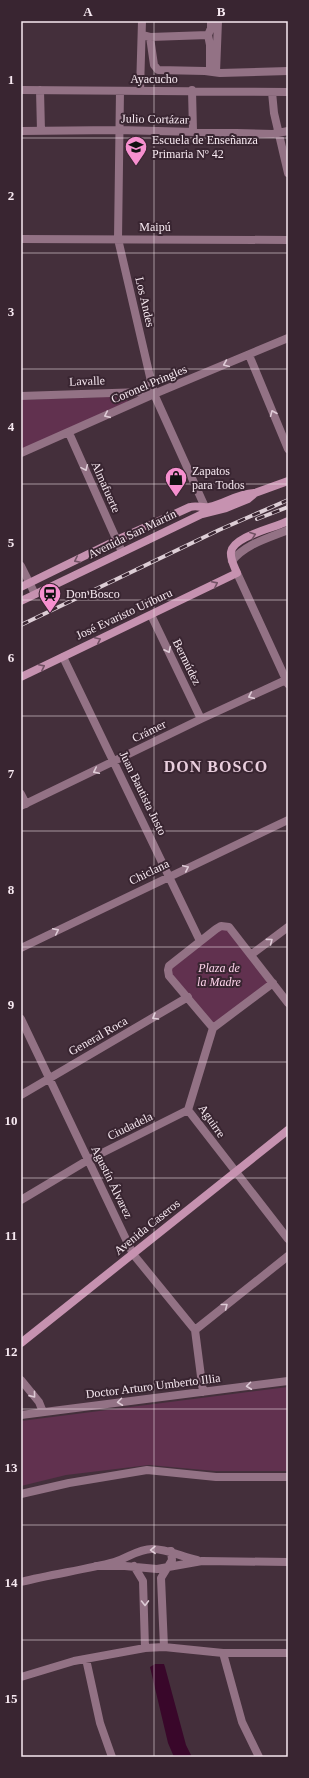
<svg xmlns="http://www.w3.org/2000/svg" width="309" height="1778" font-family="'Times New Roman',serif">
<style>
.green{fill:#61314f}
.water{fill:#39072a}
.lines{fill:none;stroke-linecap:round;stroke-linejoin:round}
.street{stroke:#937285;stroke-width:8}
.secondary{stroke:#c692b0;stroke-width:8}
.rail-casing{stroke:#ddced6;stroke-width:4}
.rail{stroke:#392531;stroke-width:2.5;stroke-dasharray:8;stroke-linecap:butt}
.oneway{stroke:#decbd6}
.oneway2{stroke:#715164}
.grid{fill:none;stroke:#f7e9f1;stroke-width:1;stroke-opacity:0.55}
.labels{text-anchor:middle;dominant-baseline:central;stroke-width:4;stroke-linejoin:round;paint-order:stroke}
.street-label{font-size:12px;fill:#f7e9f1;stroke:#392531}
.poi-label{font-size:12px;fill:#f7e9f1;stroke:#392531;text-anchor:start}
.park-label{font-size:12px;font-style:italic;fill:#fed4eb;stroke:#392531}
.district-label{font-size:16px;font-weight:bold;letter-spacing:1px;fill:#e9cedd;stroke:#392531}
.neatline{fill:none;stroke:#f7e9f1;stroke-width:1.5}
.grid-label{font-size:13px;text-anchor:middle;font-weight:bold;fill:#f7e9f1}
</style>
<rect width="100%" height="100%" fill="#442f3b"/>
<path class="green" d="M 127,396 L 128,399 L 127,402 L 21,450 L 21,400 Z
M 225,926 L 273,983 L 213,1028 L 169,976 L 169,966 Z
M 288,1387 L 288,1471 L 215,1471 L 149,1465 L 66,1475 L 21,1486 L 21,1421 Z"/>
<path class="water" d="M 155,1664 L 164,1664 L 165,1667 L 186,1745 L 192,1757 L 174,1757 L 168,1743 L 150,1667 Z"/>
<g class="lines">
<path class="street" d="M 142,35 L 150,37 L 154,65 L 158,70 L 205,71 L 220,73 L 288,71
M 150,37 L 208,35
M 210,71 L 210,45 L 208,35 L 211,28 L 211,21
M 216,72 L 218,21
M 21,90 L 288,92
M 40,90 L 41,131
M 140,90 L 142,21
M 192,90 L 193,131
M 120,91 L 118,239 L 154,394 L 205,507
M 272,92 L 274,113 L 288,173
M 21,131 L 118,130 L 273,134 L 288,131
M 21,239 L 288,240
M 249,355 L 288,449
M 21,396 L 142,392 L 154,394
M 69,433 L 122,552
M 21,453 L 154,394 L 288,338
M 232,561 C 245,544 269,538 288,530
M 21,566 L 35,594
M 237,573 L 288,684
M 151,615 L 201,719
M 63,657 L 200,941
M 21,794 L 26,804
M 21,806 L 201,719 L 288,679
M 21,948 L 288,820
M 252,954 L 288,927
M 288,1003 L 229,927 L 221,926 L 216,929 L 169,966 L 168,970 L 169,976 L 213,1028 L 188,1110 L 288,1239
M 21,1019 L 133,1254 L 195,1330 L 203,1392
M 213,1028 L 273,983
M 21,1095 L 188,997
M 21,1200 L 88,1160 L 188,1110
M 195,1330 L 288,1256
M 21,1380 L 39,1402 L 43,1412
M 21,1415 L 288,1381
M 21,1494 L 69,1483 L 147,1470 L 216,1477 L 288,1477
M 96,1566 L 125,1566 L 157,1569 L 202,1561 L 288,1562
M 134,1566 L 143,1581 L 145,1648
M 21,1582 C 52,1574 84,1570 114,1562 C 128,1558 138,1549 152,1549 C 168,1549 182,1557 197,1560
M 164,1647 L 161,1578 L 172,1560 L 171,1551
M 223,1653 L 242,1722 L 259,1757
M 86,1659 L 100,1723 L 112,1757
M 21,1677 L 74,1661 L 145,1648 L 164,1647 L 223,1653 L 288,1653"/>
<path class="secondary" d="M 21,587 L 117,540 L 190,507 C 197,505 202,508 209,507 C 225,504 236,494 254,493
M 21,601 L 202,514 L 226,508 L 248,499 L 255,493 L 288,481
M 21,677 L 237,573 C 234,566 230,559 231,552 C 233,536 275,528 288,521
M 21,1343 L 288,1130"/>
<g class="rail-casing">
<path id="rail" d="M 257,519 L 288,507
M 21,625 L 219,530 L 288,500"/>
</g>
<use href="#rail" class="rail"/>
</g>
<defs><path id="oneway-chevron" d="M-2-3.5L2.5 0L-2 3.5" fill="none" stroke-width="1.6" stroke-linecap="round" stroke-linejoin="round"/></defs>
<g class="oneway">
<use href="#oneway-chevron" transform="translate(226 364) rotate(157)"/>
<use href="#oneway-chevron" transform="translate(273 413) rotate(-113)"/>
<use href="#oneway-chevron" transform="translate(107 415) rotate(156)"/>
<use href="#oneway-chevron" transform="translate(85 468) rotate(66)"/>
<use href="#oneway-chevron" transform="translate(168 650) rotate(64)"/>
<use href="#oneway-chevron" transform="translate(251 696) rotate(156)"/>
<use href="#oneway-chevron" transform="translate(96 771) rotate(154)"/>
<use href="#oneway-chevron" transform="translate(186 868) rotate(-25)"/>
<use href="#oneway-chevron" transform="translate(56 931) rotate(-26)"/>
<use href="#oneway-chevron" transform="translate(270 941) rotate(-37)"/>
<use href="#oneway-chevron" transform="translate(155 1017) rotate(150)"/>
<use href="#oneway-chevron" transform="translate(225 1306) rotate(-38)"/>
<use href="#oneway-chevron" transform="translate(249 1386) rotate(173)"/>
<use href="#oneway-chevron" transform="translate(33 1395) rotate(51)"/>
<use href="#oneway-chevron" transform="translate(120 1402) rotate(173)"/>
<use href="#oneway-chevron" transform="translate(153 1550) rotate(179)"/>
<use href="#oneway-chevron" transform="translate(145 1603) rotate(89)"/>
</g>
<g class="oneway2">
<use href="#oneway-chevron" transform="translate(253 535) rotate(-20)"/>
<use href="#oneway-chevron" transform="translate(77 560) rotate(154)"/>
<use href="#oneway-chevron" transform="translate(215 584) rotate(-26)"/>
<use href="#oneway-chevron" transform="translate(98 640) rotate(-25)"/>
<use href="#oneway-chevron" transform="translate(42 667) rotate(-26)"/>
</g>
<path class="grid" d="M 154,21 L 154,1757M 21,138 L 288,138M 21,253 L 288,253M 21,369 L 288,369M 21,484 L 288,484M 21,600 L 288,600M 21,716 L 288,716M 21,831 L 288,831M 21,947 L 288,947M 21,1062 L 288,1062M 21,1178 L 288,1178M 21,1294 L 288,1294M 21,1409 L 288,1409M 21,1525 L 288,1525M 21,1640 L 288,1640"/>
<defs>
<g id="school-pin" transform="scale(1.15)"><path d="M0 17L-7.5 6A9.5 9.5 0 1 1 7.5 6Z" fill="#f690cf" stroke="#392531"/><path d="M0-5L7-2L0 1L-7-2ZM-4 1L0 2.5L4 1V4Q0 6-4 4Z" fill="#111"/></g>
<g id="shop-pin" transform="scale(1.15)"><path d="M0 17L-7.5 6A9.5 9.5 0 1 1 7.5 6Z" fill="#f690cf" stroke="#392531"/><path d="M-5-2.5h2.3a2.7 3.5 0 0 1 5.4 0H5L5.5 6h-11ZM-1.5-2.5h3a1.5 2.3 0 0 0-3 0Z" fill="#111"/></g>
<g id="station-pin" transform="scale(1.15)"><path d="M0 17L-7.5 6A9.5 9.5 0 1 1 7.5 6Z" fill="#f690cf" stroke="#392531"/><path d="M-3-6H3Q5-6 5-4V2Q5 4 3 4L4.5 6H3L1.5 4h-3L-3 6H-4.5L-3 4Q-5 4-5 2V-4Q-5-6-3-6ZM-3.5-4v3h7v-3ZM-3.5 1v1.5H-2V1ZM2 1v1.5H3.5V1Z" fill="#111"/></g>
</defs>
<g fill-rule="evenodd">
<use href="#school-pin" x="136" y="147"/>
<use href="#shop-pin" x="176" y="478"/>
<use href="#station-pin" x="50" y="594"/>
</g>
<g class="labels">
<g class="street-label">
<text x="154" y="79">Ayacucho</text>
<text transform="translate(155 119) rotate(1)">Julio Cortázar</text>
<text x="155" y="227">Maipú</text>
<text transform="translate(145 302) rotate(77)">Los Andes</text>
<text transform="translate(87 381) rotate(-2)">Lavalle</text>
<text transform="translate(149 384) rotate(-23)">Coronel Pringles</text>
<text transform="translate(106 487) rotate(66)">Almafuerte</text>
<text transform="translate(132 534) rotate(-26)">Avenida San Martín</text>
<text transform="translate(124 614) rotate(-25)">José Evaristo Uriburu</text>
<text transform="translate(187 662) rotate(64)">Bermúdez</text>
<text transform="translate(149 731) rotate(-26)">Crámer</text>
<text transform="translate(143 793) rotate(64)">Juan Bautista Justo</text>
<text transform="translate(149 872) rotate(-26)">Chiclana</text>
<text transform="translate(98 1036) rotate(-30)">General Roca</text>
<text transform="translate(212 1121) rotate(55)">Aguirre</text>
<text transform="translate(130 1126) rotate(-26)">Ciudadela</text>
<text transform="translate(112 1182) rotate(64)">Agustín Álvarez</text>
<text transform="translate(147 1227) rotate(-39)">Avenida Caseros</text>
<text transform="translate(153 1386) rotate(-7)">Doctor Arturo Umberto Illia</text>
</g>
<g class="poi-label">
<text x="152" y="140">Escuela de Enseñanza<tspan x="152" dy="14">Primaria Nº 42</tspan></text>
<text x="192" y="471">Zapatos<tspan x="192" dy="14">para Todos</tspan></text>
<text x="66" y="594">Don Bosco</text>
</g>
<g class="park-label">
<text x="219" y="968">Plaza de<tspan x="219" dy="14">la Madre</tspan></text>
</g>
<g class="district-label">
<text x="216" y="766">DON BOSCO</text>
</g>
</g>
<rect width="309" height="1778" fill="none" stroke="#392531" stroke-width="44"/>
<rect x="22" y="22" width="265" height="1734" class="neatline"/>
<g class="grid-label">
<text x="88" y="16">A</text>
<text x="221" y="16">B</text>
<text x="11" y="84">1</text>
<text x="11" y="200">2</text>
<text x="11" y="316">3</text>
<text x="11" y="431">4</text>
<text x="11" y="547">5</text>
<text x="11" y="662">6</text>
<text x="11" y="778">7</text>
<text x="11" y="894">8</text>
<text x="11" y="1009">9</text>
<text x="11" y="1125">10</text>
<text x="11" y="1240">11</text>
<text x="11" y="1356">12</text>
<text x="11" y="1472">13</text>
<text x="11" y="1587">14</text>
<text x="11" y="1703">15</text>
</g>
</svg>
